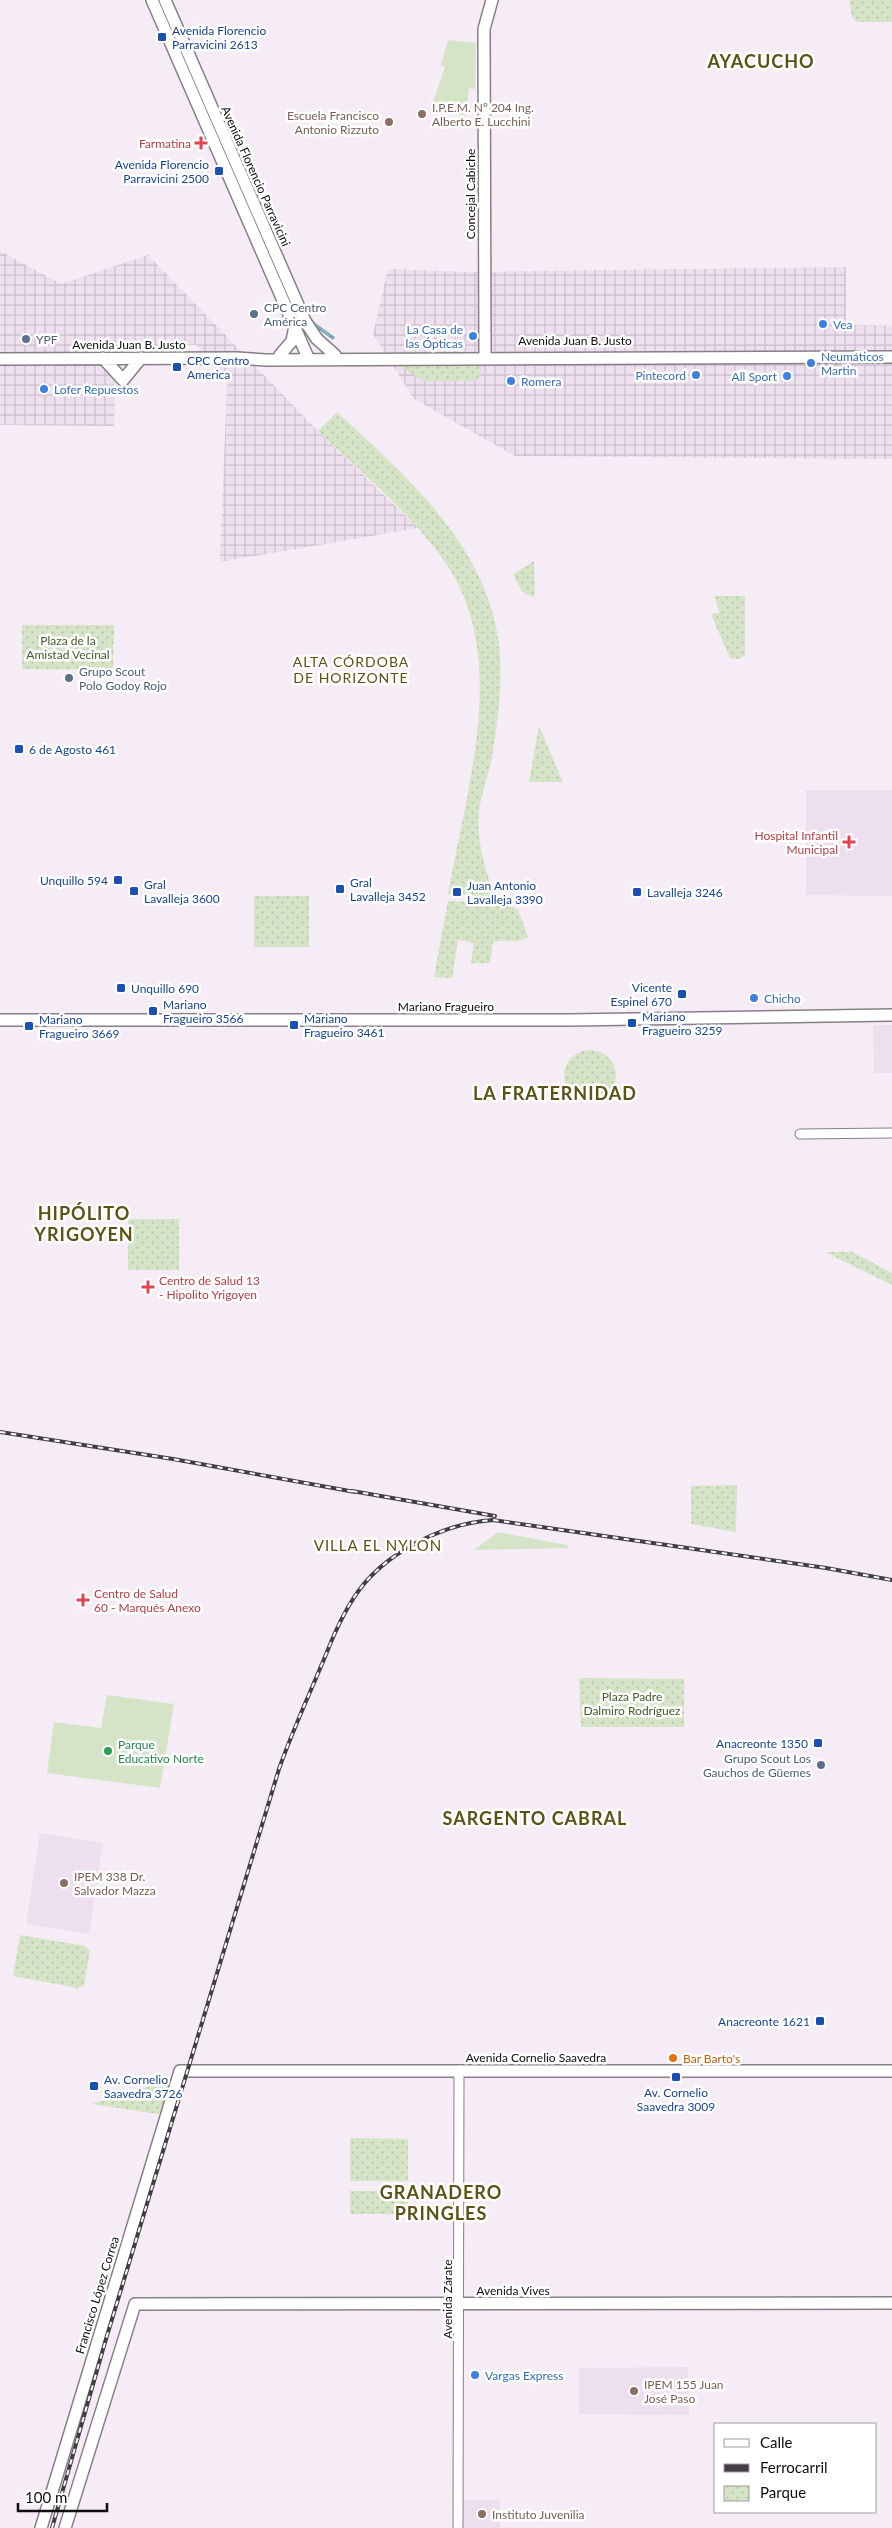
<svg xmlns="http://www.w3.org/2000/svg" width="892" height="2528" font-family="Lato,sans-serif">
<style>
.built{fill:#eedfef}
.industrial{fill:url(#industrial-grid)}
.grass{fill:#d5e4c7}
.park{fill:url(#park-dots)}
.water{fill:url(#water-ripples)}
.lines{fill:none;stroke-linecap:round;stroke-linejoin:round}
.minor-casing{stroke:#877f88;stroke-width:11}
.major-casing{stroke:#877f88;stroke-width:14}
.minor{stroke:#fff;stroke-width:9}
.major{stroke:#fff;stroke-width:11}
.rail-casing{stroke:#413d42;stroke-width:4}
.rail{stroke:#fff;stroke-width:2;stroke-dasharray:5.5;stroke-linecap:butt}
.transit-dot{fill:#1a4fb4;stroke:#fff;stroke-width:2}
.education-dot{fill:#8d6e63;stroke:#fff;stroke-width:2}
.health-dot{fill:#e0444e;stroke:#fff;stroke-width:2}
.service-dot{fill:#5c6f8a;stroke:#fff;stroke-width:2}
.shop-dot{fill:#3f7fe0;stroke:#fff;stroke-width:2}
.leisure-dot{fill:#2e9e5b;stroke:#fff;stroke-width:2}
.food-dot{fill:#e8710a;stroke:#fff;stroke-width:2}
.labels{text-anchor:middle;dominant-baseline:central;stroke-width:5;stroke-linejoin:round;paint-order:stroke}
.transit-label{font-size:12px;fill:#164399;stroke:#fff;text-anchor:start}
.education-label{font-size:12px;fill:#785e54;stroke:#fff;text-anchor:start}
.health-label{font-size:12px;fill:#be3a42;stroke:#fff;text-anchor:end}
.street-label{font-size:12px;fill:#0f0c0f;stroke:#fff}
.service-label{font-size:12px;fill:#4e5e75;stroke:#fff;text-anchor:start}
.shop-label{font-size:12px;fill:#366cbe;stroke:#fff;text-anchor:start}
.park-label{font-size:12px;fill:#455c29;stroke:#fff}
.leisure-label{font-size:12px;fill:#27864d;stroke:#fff;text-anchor:start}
.food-label{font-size:12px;fill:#c56008;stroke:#fff;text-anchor:start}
.neighbourhood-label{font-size:14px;letter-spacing:1px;fill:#5b5214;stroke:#fff}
.quarter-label{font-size:15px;letter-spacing:1px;fill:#5b5214;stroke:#fff}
.district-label{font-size:18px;font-weight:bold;letter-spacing:1px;fill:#5b5214;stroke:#fff}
</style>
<defs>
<pattern id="industrial-grid" width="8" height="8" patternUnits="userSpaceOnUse" patternTransform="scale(1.25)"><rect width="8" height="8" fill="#eedfef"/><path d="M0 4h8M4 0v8" fill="none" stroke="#cbbecc"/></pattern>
<pattern id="park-dots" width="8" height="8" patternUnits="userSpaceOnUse" patternTransform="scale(1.25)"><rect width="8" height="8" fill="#d5e4c7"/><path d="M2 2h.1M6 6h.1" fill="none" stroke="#b6c2aa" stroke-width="1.8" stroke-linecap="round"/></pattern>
<pattern id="water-ripples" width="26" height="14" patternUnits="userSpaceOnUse" patternTransform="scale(1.25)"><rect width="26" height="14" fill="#83b1bc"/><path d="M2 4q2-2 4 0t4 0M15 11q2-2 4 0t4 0" fill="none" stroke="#7097a0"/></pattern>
</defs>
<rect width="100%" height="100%" fill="#f5ecf6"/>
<path class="built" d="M 806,790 L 892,790 L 892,896 L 806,895 Z
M 873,1025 L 892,1025 L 892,1073 L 874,1073 Z
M 40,1833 L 103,1843 L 89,1934 L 26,1924 Z
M 688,2367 L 689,2415 L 579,2414 L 579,2368 Z
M 464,2500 L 500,2500 L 500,2528 L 463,2528 Z"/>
<path class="industrial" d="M 0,251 L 61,284 L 148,255 L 318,431 L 418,528 L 220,562 L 227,382 L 197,345 L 115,347 L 114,426 L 0,425 Z
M 846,267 L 846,325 L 892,326 L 892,459 L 515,456 L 414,399 L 373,334 L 388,269 L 471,272 Z"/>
<path class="grass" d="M 448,40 L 476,43 L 475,89 L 469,88 L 466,116 L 430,111 L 445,67 L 441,65 Z
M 498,1532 L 567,1545 L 569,1548 L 474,1550 Z
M 107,1695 L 174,1704 L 160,1788 L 47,1773 L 54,1722 L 101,1728 Z"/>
<path class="park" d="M 849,0 L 892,0 L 892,22 L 857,22 L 852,17 Z
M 397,364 L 479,364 L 481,368 L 479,378 L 472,381 L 423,381 Z
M 337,412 C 406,476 486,544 499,644 C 503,681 498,719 492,757 C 489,773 483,788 480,805 C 474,830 485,874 496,897 L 448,894 C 466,790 510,660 447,565 C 412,514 362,473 318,431 Z
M 534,561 L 535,597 C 520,594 519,586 513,574 Z
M 714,596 L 745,596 L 745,655 L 739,659 L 730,658 L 711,614 L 720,613 Z
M 22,625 L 114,625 L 113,670 L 22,669 Z
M 539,726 L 563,782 L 529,782 Z
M 254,896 L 309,896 L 309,947 L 254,947 Z
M 448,901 L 507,903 L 518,910 L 528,937 L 518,941 L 493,941 L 490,963 L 471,963 L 474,943 L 458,940 L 452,978 L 434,977 Z
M564 1076a26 26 0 1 1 52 0a26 26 0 1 1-52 0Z
M 128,1219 L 179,1219 L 179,1270 L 128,1270 Z
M 825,1252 L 852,1252 L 892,1273 L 892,1285 Z
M 737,1485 L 736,1532 L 691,1524 L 691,1486 Z
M 579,1678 L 684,1679 L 684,1727 L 581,1727 Z
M 20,1935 L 85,1946 L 90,1951 L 84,1985 L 77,1988 L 13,1976 Z
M 171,2080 L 173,2082 L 164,2110 L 158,2114 L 92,2104 Z
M 350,2138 L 408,2139 L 408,2181 L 350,2181 Z
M 350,2191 L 408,2191 L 408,2214 L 350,2214 Z"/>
<path class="water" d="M 314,322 L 335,337 L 333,340 L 312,325 Z"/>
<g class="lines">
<g class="minor-casing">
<path id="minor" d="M 800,1134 L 892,1133
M 458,2528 L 459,2070"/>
</g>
<g class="major-casing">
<path id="major" d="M 152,0 L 309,360
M 165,0 L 305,321 L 317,339 L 335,355
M 280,355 L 292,341 L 295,326
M 103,358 L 123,380 L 141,358
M 0,359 L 237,358 L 266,360 L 892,357
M 485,359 L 484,29 L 492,0
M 0,1020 L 570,1020 L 892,1015
M 41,2528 L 180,2071 L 892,2071
M 65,2528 L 135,2304 L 892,2303"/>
</g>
<use href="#minor" class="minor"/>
<use href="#major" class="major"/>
<g class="rail-casing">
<path id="rail" d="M 0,1432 L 173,1459 L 355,1492
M 352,1491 L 495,1516
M 52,2528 L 106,2339 L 279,1769 C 293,1729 311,1691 327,1652 C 336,1629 347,1605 363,1585 C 393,1549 446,1523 493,1520 L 826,1568 L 892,1580"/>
</g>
<use href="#rail" class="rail"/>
</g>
<g class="transit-dot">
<rect x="157" y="32" width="10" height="10" rx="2.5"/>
<rect x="214" y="166" width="10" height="10" rx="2.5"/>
<rect x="172" y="362" width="10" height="10" rx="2.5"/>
<rect x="14" y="744" width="10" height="10" rx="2.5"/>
<rect x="113" y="875" width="10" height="10" rx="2.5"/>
<rect x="335" y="884" width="10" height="10" rx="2.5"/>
<rect x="129" y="886" width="10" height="10" rx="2.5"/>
<rect x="452" y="887" width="10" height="10" rx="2.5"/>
<rect x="632" y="887" width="10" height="10" rx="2.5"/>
<rect x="116" y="983" width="10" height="10" rx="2.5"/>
<rect x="677" y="989" width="10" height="10" rx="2.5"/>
<rect x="148" y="1006" width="10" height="10" rx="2.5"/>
<rect x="627" y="1018" width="10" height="10" rx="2.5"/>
<rect x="289" y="1020" width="10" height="10" rx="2.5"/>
<rect x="24" y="1021" width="10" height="10" rx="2.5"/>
<rect x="813" y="1738" width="10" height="10" rx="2.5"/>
<rect x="815" y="2016" width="10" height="10" rx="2.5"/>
<rect x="671" y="2072" width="10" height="10" rx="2.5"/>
<rect x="89" y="2081" width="10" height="10" rx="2.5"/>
</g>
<g class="education-dot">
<circle cx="422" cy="114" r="5"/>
<circle cx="389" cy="122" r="5"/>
<circle cx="64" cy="1883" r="5"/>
<circle cx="634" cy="2391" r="5"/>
<circle cx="482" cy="2514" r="5"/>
</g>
<g class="health-dot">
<path d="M198.5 135.5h5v5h5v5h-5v5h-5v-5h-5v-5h5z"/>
<path d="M846.5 834.5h5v5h5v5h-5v5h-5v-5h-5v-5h5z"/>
<path d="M145.5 1279.5h5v5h5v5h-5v5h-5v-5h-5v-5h5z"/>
<path d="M80.5 1592.5h5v5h5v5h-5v5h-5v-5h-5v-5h5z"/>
</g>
<g class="service-dot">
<circle cx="254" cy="314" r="5"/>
<circle cx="26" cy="339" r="5"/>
<circle cx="69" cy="678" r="5"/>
<circle cx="821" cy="1765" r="5"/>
</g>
<g class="shop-dot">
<circle cx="823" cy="324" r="5"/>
<circle cx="473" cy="336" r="5"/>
<circle cx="811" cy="363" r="5"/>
<circle cx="696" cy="375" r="5"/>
<circle cx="787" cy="376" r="5"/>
<circle cx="511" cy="381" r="5"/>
<circle cx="44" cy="389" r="5"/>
<circle cx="754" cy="998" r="5"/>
<circle cx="475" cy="2375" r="5"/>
</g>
<circle class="leisure-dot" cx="108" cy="1751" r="5"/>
<circle class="food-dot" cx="673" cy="2058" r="5"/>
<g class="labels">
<g class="transit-label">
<text x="172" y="30">Avenida Florencio<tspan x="172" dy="14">Parravicini 2613</tspan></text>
<text x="209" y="164" text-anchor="end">Avenida Florencio<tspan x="209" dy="14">Parravicini 2500</tspan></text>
<text x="187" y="360">CPC Centro<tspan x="187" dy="14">America</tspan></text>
<text x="29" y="749">6 de Agosto 461</text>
<text x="108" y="880" text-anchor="end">Unquillo 594</text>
<text x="350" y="882">Gral<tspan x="350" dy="14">Lavalleja 3452</tspan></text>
<text x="144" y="884">Gral<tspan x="144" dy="14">Lavalleja 3600</tspan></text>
<text x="467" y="885">Juan Antonio<tspan x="467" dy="14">Lavalleja 3390</tspan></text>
<text x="647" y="892">Lavalleja 3246</text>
<text x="672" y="987" text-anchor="end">Vicente<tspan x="672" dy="14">Espinel 670</tspan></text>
<text x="131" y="988">Unquillo 690</text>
<text x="163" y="1004">Mariano<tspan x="163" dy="14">Fragueiro 3566</tspan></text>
<text x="642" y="1016">Mariano<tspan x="642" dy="14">Fragueiro 3259</tspan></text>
<text x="304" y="1018">Mariano<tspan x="304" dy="14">Fragueiro 3461</tspan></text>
<text x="39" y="1019">Mariano<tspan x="39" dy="14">Fragueiro 3669</tspan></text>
<text x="808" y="1743" text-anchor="end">Anacreonte 1350</text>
<text x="810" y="2021" text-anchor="end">Anacreonte 1621</text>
<text x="104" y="2079">Av. Cornelio<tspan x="104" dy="14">Saavedra 3726</tspan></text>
<text x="676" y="2092" text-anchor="middle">Av. Cornelio<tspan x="676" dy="14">Saavedra 3009</tspan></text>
</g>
<g class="education-label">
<text x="432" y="107">I.P.E.M. Nº 204 Ing.<tspan x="432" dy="14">Alberto E. Lucchini</tspan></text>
<text x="379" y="115" text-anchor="end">Escuela Francisco<tspan x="379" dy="14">Antonio Rizzuto</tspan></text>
<text x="74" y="1876">IPEM 338 Dr.<tspan x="74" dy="14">Salvador Mazza</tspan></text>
<text x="644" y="2384">IPEM 155 Juan<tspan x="644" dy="14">José Paso</tspan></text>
<text x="492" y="2514">Instituto Juvenilia</text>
</g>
<g class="health-label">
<text x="191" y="143">Farmatina</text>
<text x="838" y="835">Hospital Infantil<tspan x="838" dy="14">Municipal</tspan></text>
<text x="159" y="1280" text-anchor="start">Centro de Salud 13<tspan x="159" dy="14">- Hipolito Yrigoyen</tspan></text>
<text x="94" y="1593" text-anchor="start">Centro de Salud<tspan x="94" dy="14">60 - Marqués Anexo</tspan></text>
</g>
<g class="street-label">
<text transform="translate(256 176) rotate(66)">Avenida Florencio Parravicini</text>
<text transform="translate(470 194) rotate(-90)">Concejal Cabiche</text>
<text x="575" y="340">Avenida Juan B. Justo</text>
<text x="129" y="344">Avenida Juan B. Justo</text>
<text x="446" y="1006">Mariano Fragueiro</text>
<text x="536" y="2057">Avenida Cornelio Saavedra</text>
<text x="513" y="2290">Avenida Vives</text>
<text transform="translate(97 2295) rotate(-73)">Francisco López Correa</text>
<text transform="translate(447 2299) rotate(-90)">Avenida Zárate</text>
</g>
<g class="service-label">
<text x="264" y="307">CPC Centro<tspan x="264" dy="14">América</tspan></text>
<text x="36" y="339">YPF</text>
<text x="79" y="671">Grupo Scout<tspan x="79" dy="14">Polo Godoy Rojo</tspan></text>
<text x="811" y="1758" text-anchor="end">Grupo Scout Los<tspan x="811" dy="14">Gauchos de Güemes</tspan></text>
</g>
<g class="shop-label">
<text x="833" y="324">Vea</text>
<text x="463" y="329" text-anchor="end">La Casa de<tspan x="463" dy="14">las Ópticas</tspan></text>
<text x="821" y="356">Neumáticos<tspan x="821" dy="14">Martin</tspan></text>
<text x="686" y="375" text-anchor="end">Pintecord</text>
<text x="777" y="376" text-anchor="end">All Sport</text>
<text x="521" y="381">Romera</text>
<text x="54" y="389">Lofer Repuestos</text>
<text x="764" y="998">Chicho</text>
<text x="485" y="2375">Vargas Express</text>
</g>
<g class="park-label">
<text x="68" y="640">Plaza de la<tspan x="68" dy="14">Amistad Vecinal</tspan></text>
<text x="632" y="1696">Plaza Padre<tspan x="632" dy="14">Dalmiro Rodríguez</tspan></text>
</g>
<g class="leisure-label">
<text x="118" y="1744">Parque<tspan x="118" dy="14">Educativo Norte</tspan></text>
</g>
<g class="food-label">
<text x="683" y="2058">Bar Barto's</text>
</g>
<g class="neighbourhood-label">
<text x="351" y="661">ALTA CÓRDOBA<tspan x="351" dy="16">DE HORIZONTE</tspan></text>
</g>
<g class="quarter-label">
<text x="378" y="1545">VILLA EL NYLON</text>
</g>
<g class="district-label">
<text x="761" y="61">AYACUCHO</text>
<text x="555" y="1093">LA FRATERNIDAD</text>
<text x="84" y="1213">HIPÓLITO<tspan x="84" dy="21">YRIGOYEN</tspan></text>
<text x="535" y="1818">SARGENTO CABRAL</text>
<text x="441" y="2192">GRANADERO<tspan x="441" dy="21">PRINGLES</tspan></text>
</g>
</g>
<rect x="714" y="2423" width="162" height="90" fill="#ffffff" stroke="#9f9e9f"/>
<rect x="724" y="2439" width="25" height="8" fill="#ffffff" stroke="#9f9e9f"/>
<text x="760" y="2448" font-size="15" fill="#0f0c0f">Calle</text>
<rect x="724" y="2464" width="25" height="8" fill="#413d42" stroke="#9f9e9f"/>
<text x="760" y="2473" font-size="15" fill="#0f0c0f">Ferrocarril</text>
<rect x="724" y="2486" width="25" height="15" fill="url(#park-dots)" stroke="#9f9e9f"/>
<text x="760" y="2498" font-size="15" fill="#0f0c0f">Parque</text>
<path d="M18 2503v8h89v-8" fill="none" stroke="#0f0c0f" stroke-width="2.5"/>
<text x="25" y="2503" font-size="15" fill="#0f0c0f" stroke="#ffffff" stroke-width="4" paint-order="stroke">100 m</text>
</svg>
